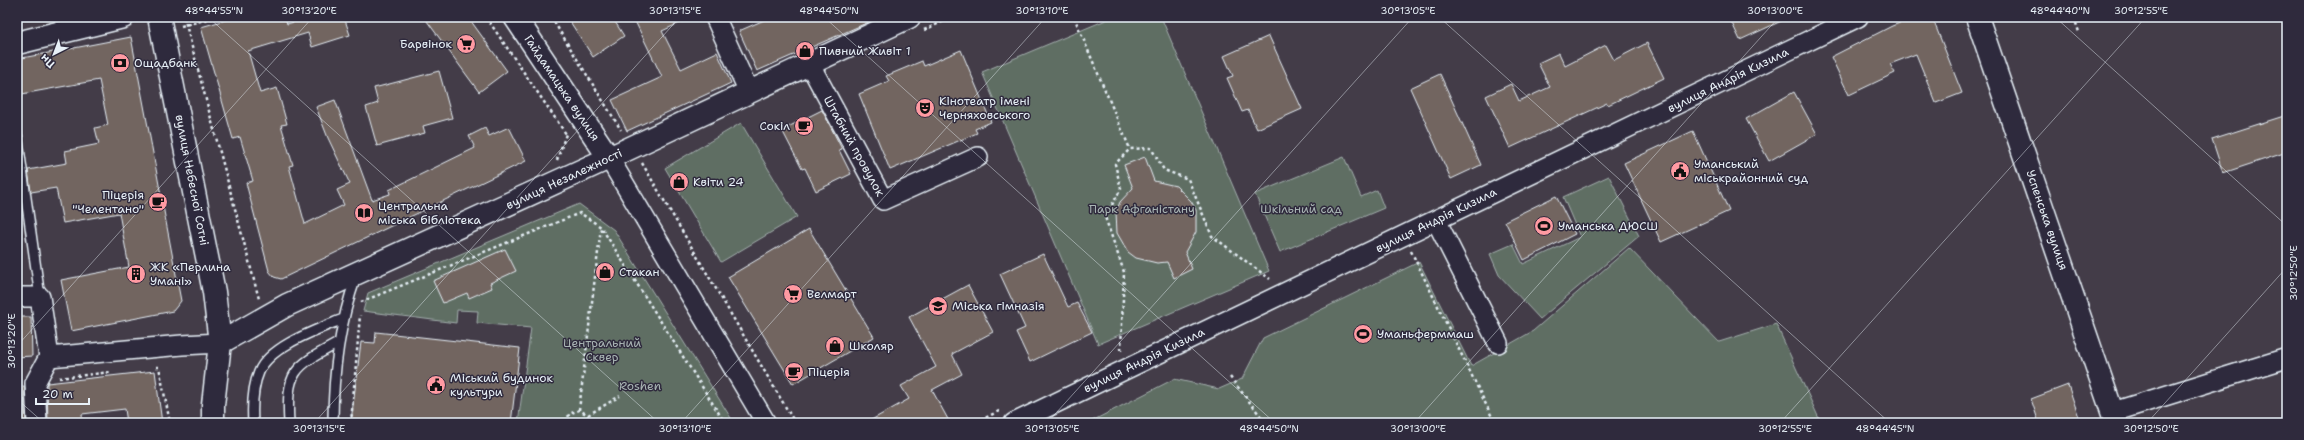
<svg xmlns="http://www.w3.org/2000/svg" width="2304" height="440" font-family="'Shantell Sans',sans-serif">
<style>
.green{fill:#5f6e64;stroke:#a4b0ae}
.building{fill:#726560;stroke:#e8f1f8}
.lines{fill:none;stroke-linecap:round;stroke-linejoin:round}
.lane-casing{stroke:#e8f1f8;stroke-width:12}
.street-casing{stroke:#e8f1f8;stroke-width:22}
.secondary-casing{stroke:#e8f1f8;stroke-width:25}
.path{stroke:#e8f1f8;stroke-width:2.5;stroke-dasharray:3 3;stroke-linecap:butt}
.lane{stroke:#2f2a3d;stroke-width:9}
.street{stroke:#2f2a3d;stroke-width:19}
.secondary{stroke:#2f2a3d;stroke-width:22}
.ticks{fill:none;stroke:#e8f1f8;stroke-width:1;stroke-opacity:0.45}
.labels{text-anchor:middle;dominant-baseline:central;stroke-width:3;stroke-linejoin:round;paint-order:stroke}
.poi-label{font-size:12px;fill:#e8f1f8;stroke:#2f2a3d;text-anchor:start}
.street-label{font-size:12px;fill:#e8f1f8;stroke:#2f2a3d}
.park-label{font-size:12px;fill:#aab6b5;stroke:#2f2a3d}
.neatline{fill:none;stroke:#e8f1f8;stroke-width:1.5}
.ticks-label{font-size:10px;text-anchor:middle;fill:#e8f1f8}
</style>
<rect width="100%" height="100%" fill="#433c48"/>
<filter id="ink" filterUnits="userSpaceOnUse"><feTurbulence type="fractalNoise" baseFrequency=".025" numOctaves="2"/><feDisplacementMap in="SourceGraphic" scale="8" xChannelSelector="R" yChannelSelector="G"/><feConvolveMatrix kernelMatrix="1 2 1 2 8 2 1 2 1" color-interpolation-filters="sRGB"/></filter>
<g filter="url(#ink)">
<path class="green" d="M 1113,17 L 1161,17 L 1269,271 L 1098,344 L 982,72 Z
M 741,123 L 797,217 L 721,262 L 665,168 Z
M 1344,157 L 1361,197 L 1377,190 L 1384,208 L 1280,252 L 1255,194 Z
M 1609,176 L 1639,236 L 1540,319 L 1499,275 L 1490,254 L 1513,244 L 1523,264 L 1580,237 L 1563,197 Z
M 579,204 L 614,230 L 734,423 L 518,423 L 531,328 L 477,323 L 478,311 L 457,310 L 456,323 L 363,311 L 368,293 Z
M 1629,248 L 1719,342 L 1776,324 L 1821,423 L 1088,423 L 1174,379 L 1219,389 L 1242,379 L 1263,338 L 1419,262 L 1471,366 L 1533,331 Z"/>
<path class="building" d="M 236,17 L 285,17 L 287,24 L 310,17 L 344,17 L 350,35 L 312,47 L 308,33 L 248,51 L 260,93 L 277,88 L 287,124 L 281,125 L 293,165 L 289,166 L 305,224 L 344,205 L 337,190 L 350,184 L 328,138 L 316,107 L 335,100 L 372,200 L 390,194 L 389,190 L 475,148 L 469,136 L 485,128 L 489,136 L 509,127 L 526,161 L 281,279 L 274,277 L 269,271 L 246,183 L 253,181 L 240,137 L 233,139 L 201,27 Z
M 424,17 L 468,17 L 507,71 L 479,92 Z
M 567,17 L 612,17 L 624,36 L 593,57 Z
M 643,17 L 693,17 L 662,31 L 681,69 L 717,52 L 731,83 L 627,131 L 612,100 L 662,77 L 635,21 Z
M 771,17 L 880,17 L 757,71 L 739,31 Z
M 1729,17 L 1790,17 L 1740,40 Z
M 1915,17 L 1932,17 L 1962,93 L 1936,103 L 1916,54 L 1890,64 L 1895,73 L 1849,95 L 1831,57 L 1892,26 Z
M 1269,36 L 1302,109 L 1257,129 L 1248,110 L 1242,112 L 1227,78 L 1233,76 L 1224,56 Z
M 131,37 L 181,301 L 173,311 L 71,331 L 61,280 L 129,267 L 119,213 L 63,223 L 56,188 L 31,192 L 28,170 L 67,163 L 65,151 L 99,144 L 95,128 L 108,125 L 99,80 L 22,94 L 17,59 Z
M 1647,43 L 1664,78 L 1608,105 L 1607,103 L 1510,148 L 1486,96 L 1511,84 L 1519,101 L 1550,87 L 1538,63 L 1559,53 L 1565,66 L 1606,45 L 1614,60 Z
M 961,50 L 991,122 L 975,129 L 977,133 L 890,170 L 859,94 L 889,81 L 886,76 L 922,61 L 924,66 Z
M 439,71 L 452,118 L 423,126 L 425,133 L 377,146 L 366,107 L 378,103 L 374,88 Z
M 1440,74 L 1481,165 L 1451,179 L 1410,88 Z
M 1794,92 L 1817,134 L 1769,161 L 1746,119 Z
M 822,110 L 842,149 L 839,150 L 851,174 L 816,191 L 805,168 L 802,169 L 782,130 Z
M 2287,115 L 2287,152 L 2223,173 L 2212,139 Z
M 1693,131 L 1729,211 L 1661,242 L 1624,163 Z
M 1145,157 L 1154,181 L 1176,186 L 1191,201 L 1196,210 L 1196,232 L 1185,252 L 1192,269 L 1174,278 L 1167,262 L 1157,263 L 1136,258 L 1128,252 L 1117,233 L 1116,212 L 1120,202 L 1133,188 L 1124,165 Z
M 1556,196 L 1575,234 L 1524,260 L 1505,221 Z
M 809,229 L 874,337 L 793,384 L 728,277 Z
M 505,249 L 516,271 L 490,283 L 492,288 L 469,298 L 467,293 L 443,303 L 433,281 Z
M 1043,254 L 1068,307 L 1077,303 L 1092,332 L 1030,362 L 1016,332 L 1025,328 L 1000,274 Z
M 968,285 L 993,332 L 952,354 L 962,374 L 932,390 L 950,423 L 866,423 L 909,399 L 901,386 L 936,367 L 909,317 Z
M 17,317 L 31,317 L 32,356 L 17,357 Z
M 376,332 L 520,348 L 511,423 L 371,423 L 351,421 L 361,342 L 375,343 Z
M 155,371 L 162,423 L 127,423 L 125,409 L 82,414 L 83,423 L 48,423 L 47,383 Z
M 2068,385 L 2081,423 L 2039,423 L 2031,399 Z
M 24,386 L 26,423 L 17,423 L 17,387 Z"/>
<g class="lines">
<g class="lane-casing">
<path id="lane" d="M 17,134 L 40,297
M 253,423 C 252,406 252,388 259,372 C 269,346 319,329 343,319
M 289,423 C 286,370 294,367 338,343
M 333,423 C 333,372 339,325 356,277"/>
</g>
<g class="street-casing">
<path id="street" d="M 715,17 L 749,92
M 809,63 L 883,200 L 978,157
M 609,158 L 766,423
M 1436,220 L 1498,343
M 17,297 L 40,297 L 49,357 L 35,383 L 37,423
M 49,357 L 182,345 L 220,343
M 2113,412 L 2287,358
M 1014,423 L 1858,17"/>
</g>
<g class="secondary-casing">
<path id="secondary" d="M 159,17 L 214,292 L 220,343 L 213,405 L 213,423
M 515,17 L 609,158
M 1977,17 L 2116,423
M 17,43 L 123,17
M 220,343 L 287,305 L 609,158 L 909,17"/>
</g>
<path class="path" d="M 184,17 L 259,299
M 486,17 L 566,134
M 551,17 L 621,130
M 1074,17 L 1130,149 L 1151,148 L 1164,170 L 1188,179 L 1212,236 L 1270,279
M 2074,17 L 2079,32
M 181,26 L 217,17
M 924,30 L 953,17
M 557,160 L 566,134
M 642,163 L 795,423
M 1411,251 L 1495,423
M 361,302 L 580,213 L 601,227 L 725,423
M 1121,350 L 1124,272 L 1105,217 L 1121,189 L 1115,164 L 1130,149
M 156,367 L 159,367 L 170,423
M 1230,377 L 1266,423
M 59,378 L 111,372
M 579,410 L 601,227
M 588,415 L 620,396
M 351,423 L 360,315
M 567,423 L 569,414 L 579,410 L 588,415 L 589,423
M 975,423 L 1001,410"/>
<use href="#lane" class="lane"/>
<use href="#street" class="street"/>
<use href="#secondary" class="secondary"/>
</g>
</g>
<path class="ticks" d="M 208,17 L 659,423M 824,17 L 1275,423M 1439,17 L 1890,423M 2055,17 L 2287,226M 17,346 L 313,17M 17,399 L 44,423M 314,423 L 680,17M 681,423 L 1046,17M 1047,423 L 1413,17M 1414,423 L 1779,17M 1780,423 L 2146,17M 2147,423 L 2287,267"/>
<defs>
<g id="supermarket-disc" transform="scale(1)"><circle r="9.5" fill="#ff9aa2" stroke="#2f2a3d"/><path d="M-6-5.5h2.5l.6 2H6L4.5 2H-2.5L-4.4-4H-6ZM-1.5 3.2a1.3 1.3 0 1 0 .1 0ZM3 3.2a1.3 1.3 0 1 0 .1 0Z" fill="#111"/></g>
<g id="shop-disc" transform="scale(1)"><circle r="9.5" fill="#ff9aa2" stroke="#2f2a3d"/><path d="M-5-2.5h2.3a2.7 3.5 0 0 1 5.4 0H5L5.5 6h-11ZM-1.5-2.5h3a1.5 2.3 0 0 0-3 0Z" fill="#111"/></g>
<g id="bank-disc" transform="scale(1)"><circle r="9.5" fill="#ff9aa2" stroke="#2f2a3d"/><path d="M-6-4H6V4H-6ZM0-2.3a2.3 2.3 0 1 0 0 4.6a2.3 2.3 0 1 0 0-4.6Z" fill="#111"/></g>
<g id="theatre-disc" transform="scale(1)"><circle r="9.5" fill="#ff9aa2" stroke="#2f2a3d"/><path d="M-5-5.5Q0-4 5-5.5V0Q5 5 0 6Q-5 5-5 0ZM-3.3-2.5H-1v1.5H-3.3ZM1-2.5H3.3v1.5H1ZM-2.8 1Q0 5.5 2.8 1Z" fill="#111"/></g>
<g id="cafe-disc" transform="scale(1)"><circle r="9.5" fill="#ff9aa2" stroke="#2f2a3d"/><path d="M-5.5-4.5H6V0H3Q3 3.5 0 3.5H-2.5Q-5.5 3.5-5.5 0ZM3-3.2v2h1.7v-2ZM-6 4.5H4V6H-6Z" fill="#111"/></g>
<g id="civic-disc" transform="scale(1)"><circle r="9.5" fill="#ff9aa2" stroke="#2f2a3d"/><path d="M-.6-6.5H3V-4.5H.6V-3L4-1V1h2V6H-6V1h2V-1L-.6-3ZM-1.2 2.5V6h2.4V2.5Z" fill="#111"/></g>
<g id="library-disc" transform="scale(1)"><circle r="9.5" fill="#ff9aa2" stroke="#2f2a3d"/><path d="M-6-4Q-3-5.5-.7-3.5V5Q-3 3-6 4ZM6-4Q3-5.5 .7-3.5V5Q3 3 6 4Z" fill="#111"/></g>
<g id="stadium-disc" transform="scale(1)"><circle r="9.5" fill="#ff9aa2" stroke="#2f2a3d"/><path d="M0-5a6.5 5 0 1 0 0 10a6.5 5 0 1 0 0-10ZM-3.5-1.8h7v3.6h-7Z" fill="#111"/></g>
<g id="building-disc" transform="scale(1)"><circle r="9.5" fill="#ff9aa2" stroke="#2f2a3d"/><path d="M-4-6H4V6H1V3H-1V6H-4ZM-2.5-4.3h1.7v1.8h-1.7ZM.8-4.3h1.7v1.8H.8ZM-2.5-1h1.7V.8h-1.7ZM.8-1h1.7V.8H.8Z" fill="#111"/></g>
<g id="school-disc" transform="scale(1)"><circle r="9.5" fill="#ff9aa2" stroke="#2f2a3d"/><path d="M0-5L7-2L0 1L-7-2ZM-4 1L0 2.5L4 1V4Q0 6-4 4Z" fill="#111"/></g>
</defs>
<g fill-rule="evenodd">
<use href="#supermarket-disc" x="466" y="44"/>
<use href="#shop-disc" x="805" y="51"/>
<use href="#bank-disc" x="120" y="63"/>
<use href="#theatre-disc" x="925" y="108"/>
<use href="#cafe-disc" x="804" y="126"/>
<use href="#civic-disc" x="1680" y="171"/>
<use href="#shop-disc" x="679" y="182"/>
<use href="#cafe-disc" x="158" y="202"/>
<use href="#library-disc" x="364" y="213"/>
<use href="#stadium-disc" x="1544" y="226"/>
<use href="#shop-disc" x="605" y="272"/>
<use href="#building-disc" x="136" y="274"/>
<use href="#supermarket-disc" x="793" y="294"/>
<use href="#school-disc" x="938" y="306"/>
<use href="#stadium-disc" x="1363" y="334"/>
<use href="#shop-disc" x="835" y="346"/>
<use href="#cafe-disc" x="794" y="372"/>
<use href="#civic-disc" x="436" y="385"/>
</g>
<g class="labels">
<g class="poi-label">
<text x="452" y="44" text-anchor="end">Барвінок</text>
<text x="819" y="51">Пивний Живіт 1</text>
<text x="134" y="63">Ощадбанк</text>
<text x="939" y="101">Кінотеатр імені<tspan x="939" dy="14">Черняховського</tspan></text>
<text x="790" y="126" text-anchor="end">Сокіл</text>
<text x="1694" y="164">Уманський<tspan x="1694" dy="14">міськрайонний суд</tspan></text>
<text x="693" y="182">Квіти 24</text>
<text x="144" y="195" text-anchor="end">Піцерія<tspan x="144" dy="14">"Челентано"</tspan></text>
<text x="378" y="206">Центральна<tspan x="378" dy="14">міська бібліотека</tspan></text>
<text x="1558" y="226">Уманська ДЮСШ</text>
<text x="150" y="267">ЖК «Перлина<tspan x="150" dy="14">Умані»</tspan></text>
<text x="619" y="272">Стакан</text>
<text x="807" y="294">Велмарт</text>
<text x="952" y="306">Міська гімназія</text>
<text x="1377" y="334">Уманьферммаш</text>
<text x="849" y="346">Школяр</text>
<text x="808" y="372">Піцерія</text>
<text x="450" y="378">Міський будинок<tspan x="450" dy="14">культури</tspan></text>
</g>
<g class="street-label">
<text transform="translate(1728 80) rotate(-26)">вулиця Андрія Кизила</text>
<text transform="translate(562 88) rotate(56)">Гайдамацька вулиця</text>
<text transform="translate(854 146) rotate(61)">Штабний провулок</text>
<text transform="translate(564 179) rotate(-25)">вулиця Незалежності</text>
<text transform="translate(192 180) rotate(79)">вулиця Небесної Сотні</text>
<text transform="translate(1436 220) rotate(-26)">вулиця Андрія Кизила</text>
<text transform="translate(2047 220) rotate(71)">Успенська вулиця</text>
<text transform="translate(1144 360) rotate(-26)">вулиця Андрія Кизила</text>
</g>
<g class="park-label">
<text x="1142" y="209">Парк Афганістану</text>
<text x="1301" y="209">Шкільний сад</text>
<text x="602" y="343">Центральний<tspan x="602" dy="14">Сквер</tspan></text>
<text x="640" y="386">Roshen</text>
</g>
</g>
<rect width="2304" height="440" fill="none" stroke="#2f2a3d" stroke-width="44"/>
<g transform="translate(54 54) rotate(222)" stroke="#2f2a3d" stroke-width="3" paint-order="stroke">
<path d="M0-3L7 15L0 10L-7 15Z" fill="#e8f1f8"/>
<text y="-6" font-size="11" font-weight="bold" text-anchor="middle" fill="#e8f1f8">Пн</text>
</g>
<path d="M36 398v6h53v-6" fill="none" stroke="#e8f1f8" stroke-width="2"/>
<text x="42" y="398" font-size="12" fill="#e8f1f8" stroke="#2f2a3d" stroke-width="3" paint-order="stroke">20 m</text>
<rect x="22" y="22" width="2260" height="396" class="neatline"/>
<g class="ticks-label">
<text x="214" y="14">48°44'55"N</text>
<text x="309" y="14">30°13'20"E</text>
<text x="675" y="14">30°13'15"E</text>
<text x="829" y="14">48°44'50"N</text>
<text x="1042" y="14">30°13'10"E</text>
<text x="1408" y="14">30°13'05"E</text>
<text x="1775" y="14">30°13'00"E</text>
<text x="2060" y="14">48°44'40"N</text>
<text x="2141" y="14">30°12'55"E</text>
<text transform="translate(2293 273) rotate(-90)" y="4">30°12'50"E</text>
<text transform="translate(11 341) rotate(-90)" y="4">30°13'20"E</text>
<text x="319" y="432">30°13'15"E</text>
<text x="685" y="432">30°13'10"E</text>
<text x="1052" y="432">30°13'05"E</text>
<text x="1269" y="432">48°44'50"N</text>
<text x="1418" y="432">30°13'00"E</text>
<text x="1785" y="432">30°12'55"E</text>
<text x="1885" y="432">48°44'45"N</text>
<text x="2151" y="432">30°12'50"E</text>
</g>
</svg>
